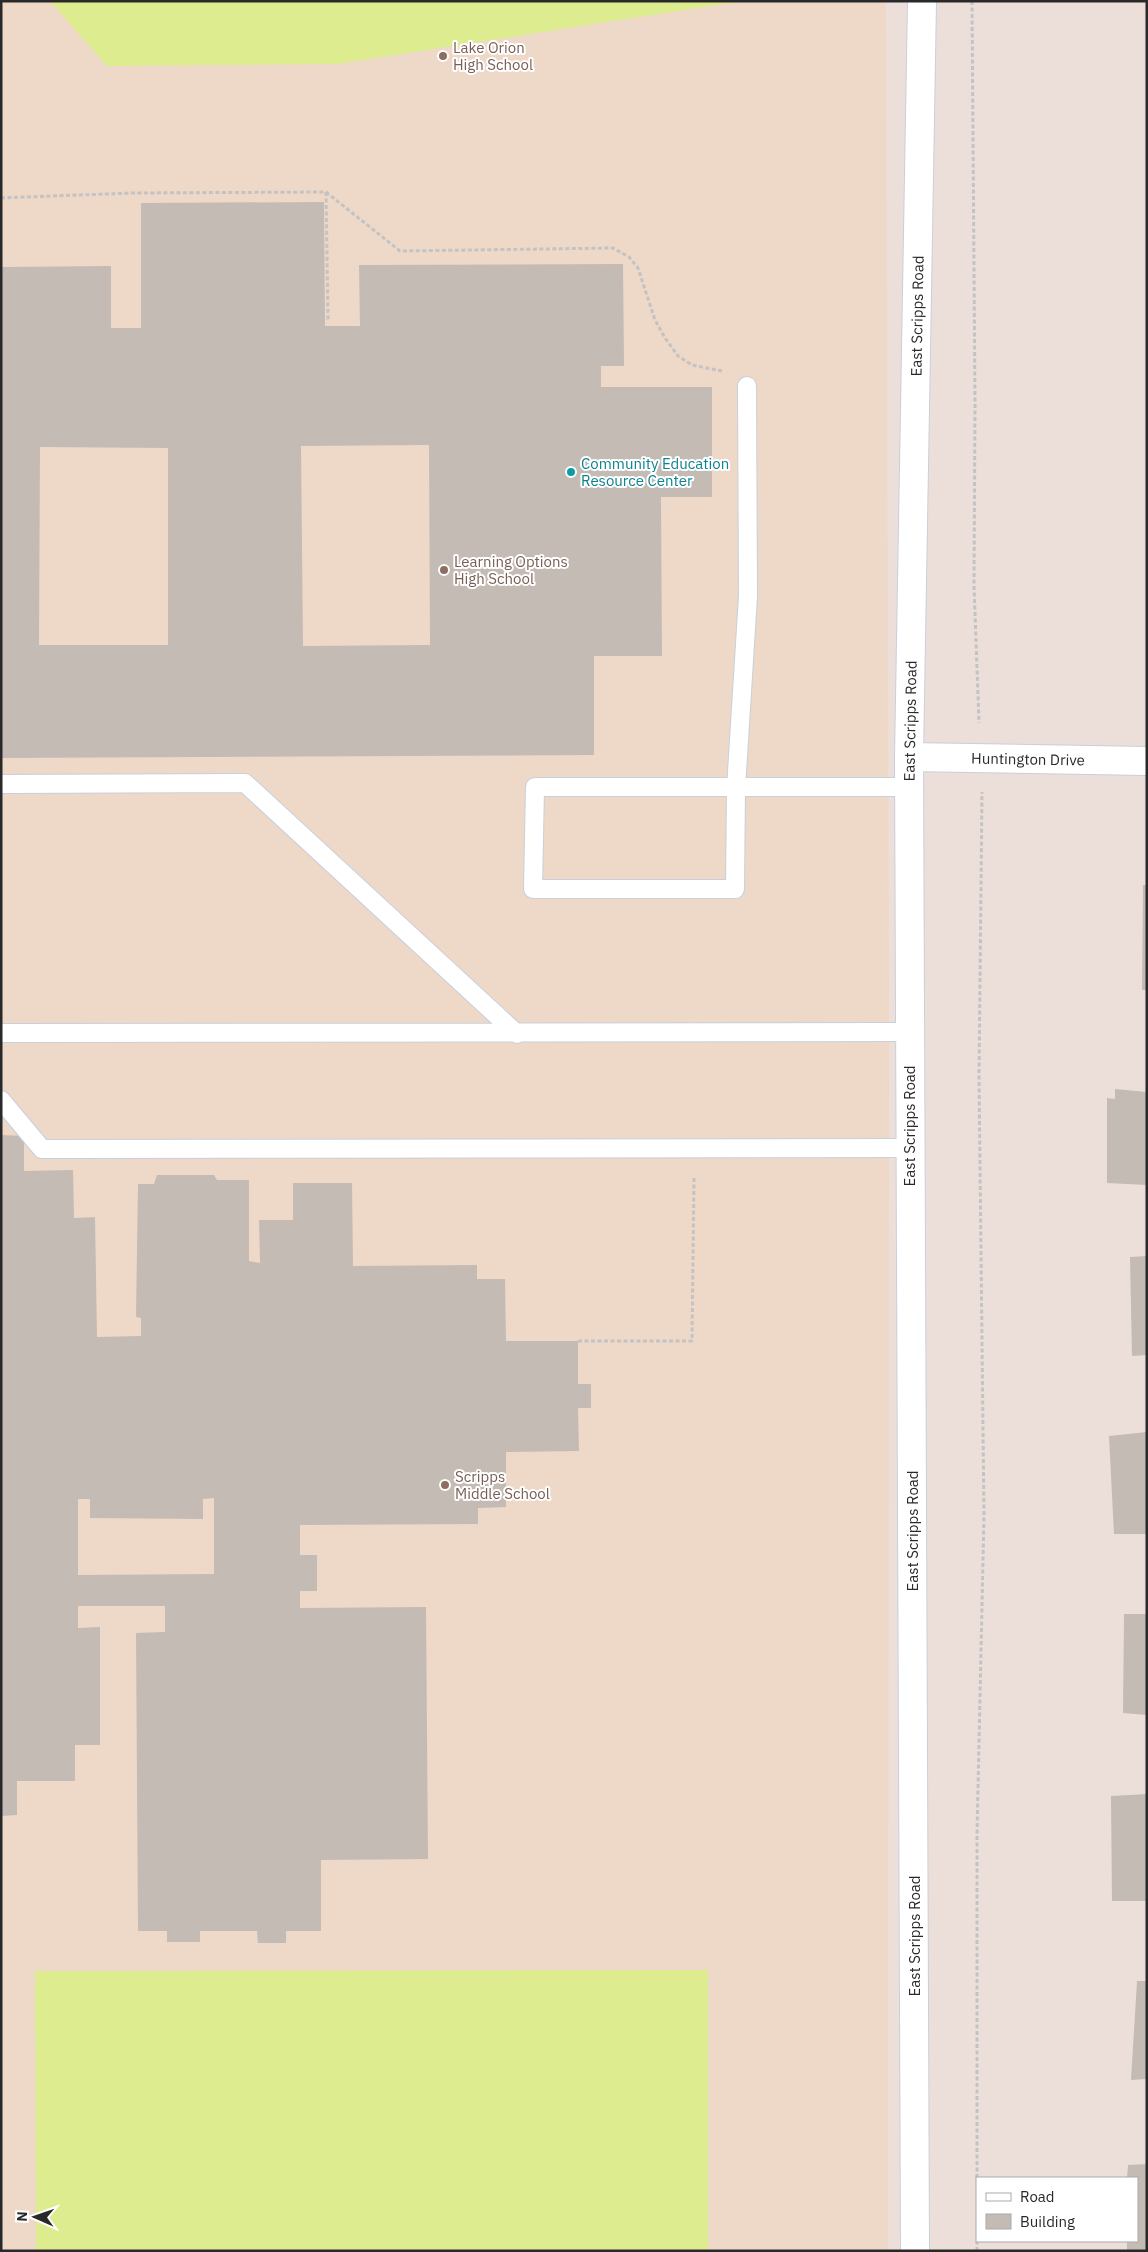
<svg xmlns="http://www.w3.org/2000/svg" width="1148" height="2252" font-family="'IBM Plex Sans',sans-serif">
<style>
.education{fill:#eed8c8}
.pitch{fill:#dcec8f}
.building{fill:#c4bbb5;fill-rule:evenodd}
.lines{fill:none;stroke-linecap:round;stroke-linejoin:round}
.lane-casing{stroke:#c8d0db;stroke-width:20}
.street-casing{stroke:#c8d0db;stroke-width:30}
.path{stroke:#c3c3c3;stroke-width:3;stroke-dasharray:4 2.5;stroke-linecap:butt}
.lane{stroke:#fff;stroke-width:18}
.street{stroke:#fff;stroke-width:28}
.education-dot{fill:#8d6e63;stroke:#fff;stroke-width:2}
.culture-dot{fill:#0f9aa8;stroke:#fff;stroke-width:2}
.labels{text-anchor:middle;dominant-baseline:central;stroke-width:4;stroke-linejoin:round;paint-order:stroke}
.education-label{font-size:15px;fill:#785e54;stroke:#fff;text-anchor:start}
.street-label{font-size:15px;fill:#292929;stroke:#fff}
.culture-label{font-size:15px;fill:#0d838f;stroke:#fff;text-anchor:start}
</style>
<rect width="100%" height="100%" fill="#ecdfda"/>
<path class="education" d="M 1,1 L 886,1 L 889,1016 L 888,2251 L 1,2251 Z"/>
<path class="pitch" d="M 50,1 L 743,1 L 337,64 L 107,66 Z
M 708,1970 L 708,2251 L 36,2251 L 35,1971 Z"/>
<path class="building" d="M 324,202 L 325,326 L 360,326 L 359,265 L 623,264 L 624,366 L 601,366 L 601,387 L 712,387 L 712,497 L 661,497 L 662,656 L 594,656 L 594,755 L 1,758 L 1,267 L 111,266 L 111,328 L 141,328 L 141,203 ZM 429,445 L 430,645 L 303,646 L 301,446 ZM 40,447 L 168,448 L 168,645 L 39,645 Z
M 1143,885 L 1147,885 L 1147,990 L 1142,990 Z
M 1115,1089 L 1147,1092 L 1147,1185 L 1107,1183 L 1107,1098 L 1115,1099 Z
M 1,1135 L 24,1136 L 24,1171 L 73,1170 L 74,1218 L 95,1217 L 97,1337 L 141,1336 L 141,1318 L 136,1317 L 138,1184 L 154,1184 L 157,1175 L 214,1175 L 217,1180 L 249,1180 L 249,1261 L 260,1263 L 259,1220 L 293,1220 L 293,1183 L 352,1183 L 353,1266 L 477,1265 L 477,1279 L 505,1279 L 506,1341 L 578,1341 L 578,1384 L 591,1384 L 591,1408 L 578,1408 L 579,1451 L 506,1452 L 506,1507 L 478,1508 L 478,1524 L 300,1525 L 300,1555 L 317,1555 L 317,1591 L 300,1591 L 300,1608 L 426,1607 L 428,1859 L 321,1860 L 321,1931 L 286,1931 L 286,1943 L 258,1943 L 257,1931 L 200,1931 L 200,1942 L 167,1942 L 167,1931 L 138,1931 L 136,1633 L 165,1632 L 165,1606 L 78,1606 L 78,1628 L 100,1627 L 100,1745 L 75,1745 L 75,1781 L 17,1781 L 17,1815 L 1,1816 ZM 214,1498 L 214,1574 L 78,1575 L 78,1499 L 90,1499 L 90,1518 L 203,1519 L 203,1499 Z
M 1147,1256 L 1147,1355 L 1132,1356 L 1130,1257 Z
M 1147,1432 L 1147,1534 L 1114,1534 L 1109,1436 Z
M 1124,1614 L 1147,1614 L 1147,1715 L 1123,1713 Z
M 1147,1794 L 1147,1901 L 1112,1901 L 1111,1796 Z
M 1137,1981 L 1147,1981 L 1147,2079 L 1131,2080 Z
M 1147,2164 L 1147,2251 L 1127,2251 L 1127,2241 L 1137,2241 L 1137,2178 L 1127,2178 L 1128,2165 Z"/>
<g class="lines">
<g class="lane-casing">
<path id="lane" d="M 747,386 L 748,596 L 736,788 L 735,889 L 533,889 L 535,787 L 909,787
M 1,784 L 245,783 L 517,1034
M 1,1033 L 908,1032
M 1,1100 L 42,1149 L 909,1148"/>
</g>
<g class="street-casing">
<path id="street" d="M 909,757 L 1147,761
M 915,2251 L 909,757 L 922,1"/>
</g>
<path class="path" d="M 972,1 L 975,404 L 974,586 L 979,723
M 326,192 L 400,251 L 613,248 L 629,257 L 638,268 L 655,320 L 665,338 L 678,356 L 692,365 L 722,371
M 1,198 L 132,193 L 326,192 L 328,320
M 578,1341 L 692,1341 L 694,1178
M 977,2178 L 977,1834 L 984,1515 L 979,1077 L 982,792
M 977,2251 L 977,2241"/>
<use href="#lane" class="lane"/>
<use href="#street" class="street"/>
</g>
<g class="education-dot">
<circle cx="443" cy="56" r="5"/>
<circle cx="444" cy="570" r="5"/>
<circle cx="445" cy="1485" r="5"/>
</g>
<circle class="culture-dot" cx="571" cy="472" r="5"/>
<g class="labels">
<g class="education-label">
<text x="453" y="47">Lake Orion<tspan x="453" dy="17">High School</tspan></text>
<text x="454" y="561">Learning Options<tspan x="454" dy="17">High School</tspan></text>
<text x="455" y="1476">Scripps<tspan x="455" dy="17">Middle School</tspan></text>
</g>
<g class="street-label">
<text transform="translate(917 316) rotate(-89)">East Scripps Road</text>
<text transform="translate(910 721) rotate(-89)">East Scripps Road</text>
<text transform="translate(1028 759) rotate(1)">Huntington Drive</text>
<text transform="translate(909 1126) rotate(-90)">East Scripps Road</text>
<text transform="translate(912 1531) rotate(-90)">East Scripps Road</text>
<text transform="translate(914 1936) rotate(-90)">East Scripps Road</text>
</g>
<g class="culture-label">
<text x="581" y="463">Community Education<tspan x="581" dy="17">Resource Center</tspan></text>
</g>
</g>
<rect width="1148" height="2252" fill="none" stroke="#292929" stroke-width="5"/>
<rect x="976" y="2177" width="162" height="65" fill="#ffffff" stroke="#a9a9a9"/>
<rect x="986" y="2193" width="25" height="8" fill="#ffffff" stroke="#a9a9a9"/>
<text x="1020" y="2202" font-size="15" fill="#292929">Road</text>
<rect x="986" y="2214" width="25" height="15" fill="#c4bbb5" stroke="#a9a9a9"/>
<text x="1020" y="2227" font-size="15" fill="#292929">Building</text>
<g transform="translate(35 2217) rotate(272)" stroke="#ffffff" stroke-width="4" paint-order="stroke">
<path d="M0-4L9 19L0 12L-9 19Z" fill="#292929"/>
<text y="-8" font-size="14" font-weight="bold" text-anchor="middle" fill="#292929">N</text>
</g>
</svg>
